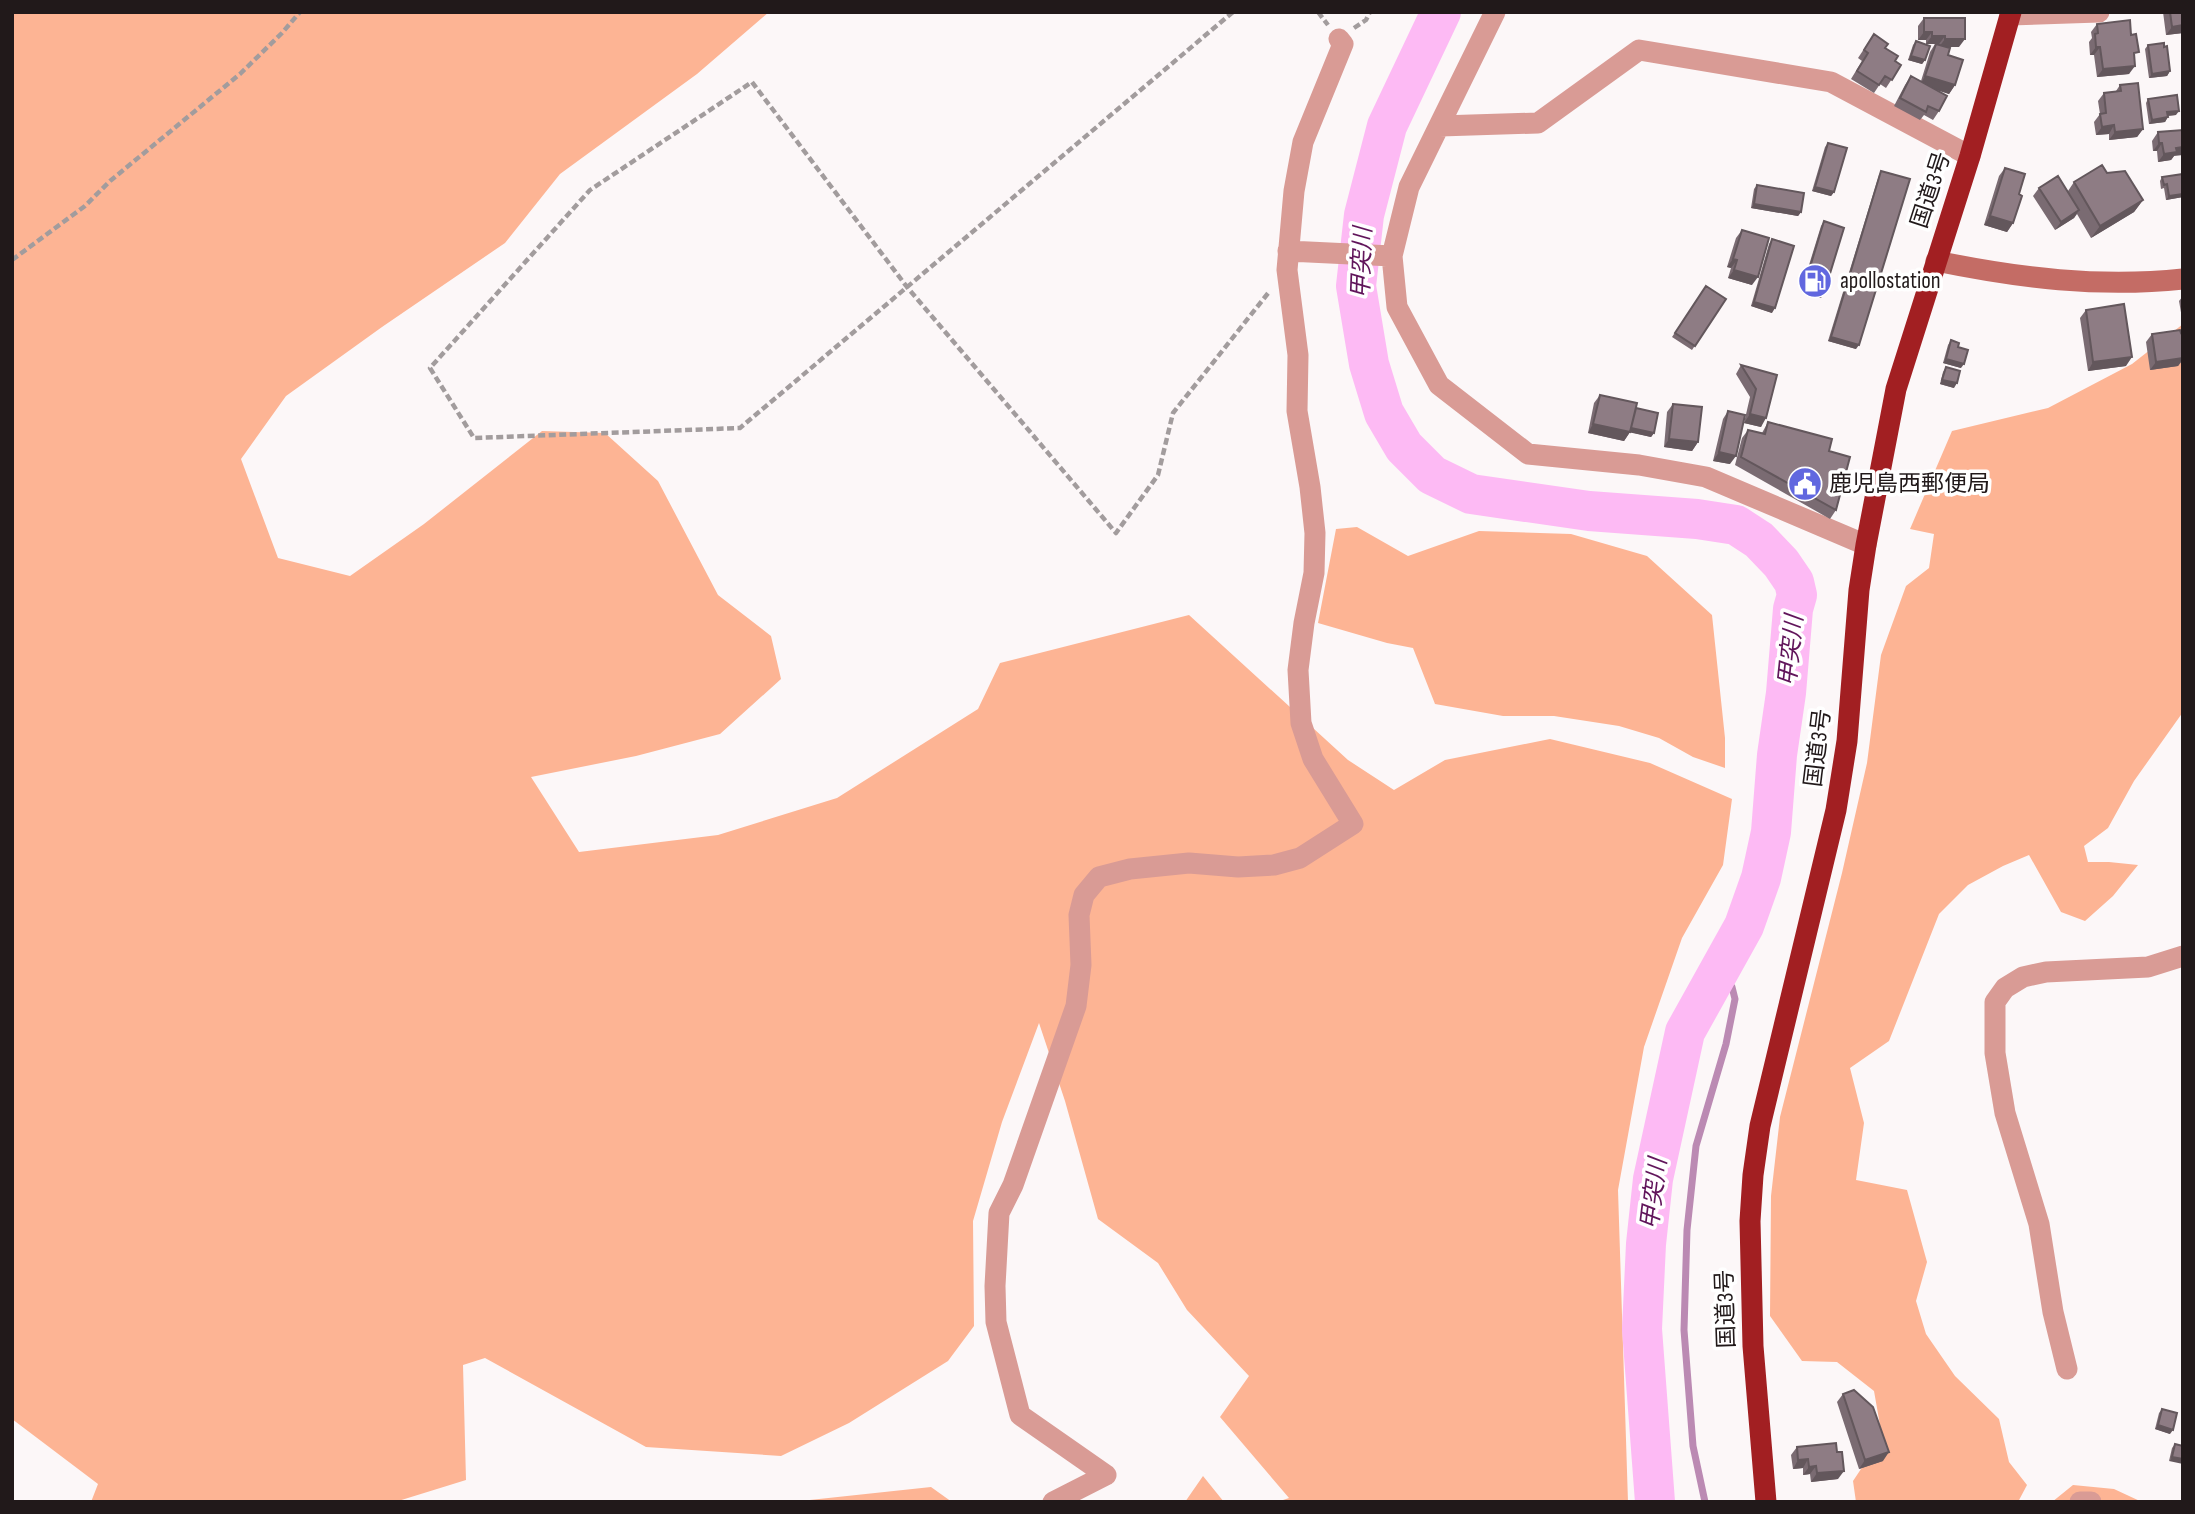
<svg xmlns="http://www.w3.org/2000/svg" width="2195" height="1514" font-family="'Sofia Sans Condensed','Noto Sans JP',sans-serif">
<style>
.green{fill:#fdb494}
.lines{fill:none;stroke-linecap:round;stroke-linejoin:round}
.stream{stroke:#bb8ab3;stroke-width:7}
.river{stroke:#fdbaf4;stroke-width:40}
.path{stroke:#a29c9d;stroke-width:4.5;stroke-dasharray:7 3.5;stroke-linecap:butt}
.street{stroke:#d99b95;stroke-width:21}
.secondary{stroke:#c46c65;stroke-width:21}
.highway{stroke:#a21f22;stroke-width:21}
.wall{fill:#7a6b72}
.shaded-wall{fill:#63575c}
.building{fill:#8e7c84;stroke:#63575c;stroke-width:2}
.labels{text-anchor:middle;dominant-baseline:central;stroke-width:7;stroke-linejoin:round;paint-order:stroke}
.street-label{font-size:23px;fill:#21191a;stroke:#fff}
.poi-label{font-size:23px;fill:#21191a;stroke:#fff;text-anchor:start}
.water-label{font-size:24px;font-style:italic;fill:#61155b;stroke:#fff}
</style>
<rect width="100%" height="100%" fill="#fcf7f8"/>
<path class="green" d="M 12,12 L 769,12 L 697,74 L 560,174 L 505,243 L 382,327 L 286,396 L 241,459 L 278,558 L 350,576 L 424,524 L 542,431 L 605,433 L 658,481 L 718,595 L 771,636 L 781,679 L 720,734 L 636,756 L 531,777 L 579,852 L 718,835 L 837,798 L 978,709 L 1000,663 L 1189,615 L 1348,760 L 1394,790 L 1445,760 L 1550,739 L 1650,763 L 1732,799 L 1723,865 L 1682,938 L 1644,1047 L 1618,1190 L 1628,1502 L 1277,1502 L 1289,1498 L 1220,1417 L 1249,1376 L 1187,1310 L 1158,1263 L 1098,1219 L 1065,1101 L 1039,1023 L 1002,1122 L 973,1221 L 974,1326 L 948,1361 L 849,1423 L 781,1456 L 646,1447 L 485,1358 L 463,1365 L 466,1480 L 395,1502 L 91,1502 L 98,1484 L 12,1419 Z
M 2183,324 L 2183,712 L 2134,781 L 2108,828 L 2084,846 L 2088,862 L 2109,862 L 2138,865 L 2113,896 L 2085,921 L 2061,912 L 2029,855 L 2003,866 L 1968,885 L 1939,914 L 1889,1041 L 1850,1068 L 1864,1123 L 1856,1180 L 1907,1190 L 1927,1262 L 1916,1301 L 1926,1334 L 1955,1376 L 1999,1419 L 2009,1462 L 2027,1485 L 2018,1502 L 1856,1502 L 1853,1481 L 1871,1454 L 1880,1425 L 1874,1391 L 1837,1362 L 1802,1361 L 1770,1316 L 1771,1196 L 1780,1117 L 1842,873 L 1867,763 L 1881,655 L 1906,586 L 1929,568 L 1934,534 L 1910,529 L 1952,431 L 2048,408 L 2132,364 Z
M 1357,527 L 1408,556 L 1479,531 L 1571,534 L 1647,556 L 1712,615 L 1725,738 L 1725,768 L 1693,757 L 1659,738 L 1619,726 L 1554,716 L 1503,716 L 1435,704 L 1413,648 L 1387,643 L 1318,623 L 1336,529 Z
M 1203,1476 L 1224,1502 L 1185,1502 Z
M 2073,1485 L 2114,1489 L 2142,1502 L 2052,1502 Z
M 931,1487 L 952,1502 L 791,1502 Z"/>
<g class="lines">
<path class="stream" d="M 1705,1502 L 1693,1446 L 1684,1330 L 1687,1230 L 1696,1146 L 1726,1044 L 1735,999 L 1732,987 L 1719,969"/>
<path class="river" d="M 1441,12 L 1387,126 L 1364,215 L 1356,286 L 1369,364 L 1384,413 L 1404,447 L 1432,475 L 1471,494 L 1589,511 L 1697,519 L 1736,525 L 1759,540 L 1781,563 L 1794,582 L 1797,595 L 1793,609 L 1786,693 L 1777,755 L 1771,832 L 1761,878 L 1744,926 L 1685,1032 L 1653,1179 L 1646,1244 L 1642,1329 L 1655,1502"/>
<path class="path" d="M 1233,12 L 740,428 L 474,438 L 430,368 L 590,190 L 752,82 L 907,287 L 1116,533 L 1158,475 L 1173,413 L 1269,292
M 1318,12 L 1328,25
M 1354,28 L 1366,20 L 1370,12
M 12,260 L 85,206 L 110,181 L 240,74 L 282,33 L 300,12"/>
<path class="street" d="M 1495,12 L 1409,187 L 1392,256 L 1397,307 L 1439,385 L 1528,454 L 1639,465 L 1706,477 L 1866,545
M 2010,15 L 2099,12
M 1440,126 L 1538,123 L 1639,50 L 1831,82 L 1970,156
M 1288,251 L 1392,256
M 2067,1369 L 2053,1312 L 2039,1224 L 2005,1113 L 1995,1053 L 1995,1002 L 2005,988 L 2023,977 L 2046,972 L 2148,967 L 2183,956
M 1106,1475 L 1020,1415 L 996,1322 L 995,1286 L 999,1213 L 1013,1185 L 1076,1006 L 1081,965 L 1079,915 L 1084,895 L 1099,877 L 1130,869 L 1189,863 L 1238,867 L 1274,865 L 1300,858 L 1353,824 L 1313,759 L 1301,723 L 1298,670 L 1304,623 L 1314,573 L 1315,533 L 1310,487 L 1297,411 L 1298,355 L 1287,270 L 1294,191 L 1303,142 L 1343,44 L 1339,39
M 1053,1502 L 1106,1475
M 2080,1502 L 2091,1502"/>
<path class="secondary" d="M 1936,261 C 2019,278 2099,288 2183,279"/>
<path class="highway" d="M 1766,1502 L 1753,1346 L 1750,1221 L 1753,1175 L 1760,1126 L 1836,810 L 1847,741 L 1859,590 L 1866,545 L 1896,389 L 1970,156 L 2011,12"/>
</g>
<path class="wall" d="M 2163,12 L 2183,12 L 2183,33 L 2166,35 Z
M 1924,18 L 1959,47 L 1947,47 L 1955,85 L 1949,94 L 1936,89 L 1939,111 L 1933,120 L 1924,115 L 1920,120 L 1894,106 L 1905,85 L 1911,76 L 1921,81 L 1930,52 L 1935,44 L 1926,44 L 1926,40 L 1918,40 L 1918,26 Z
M 2097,24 L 2134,58 L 2129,74 L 2097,77 L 2094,55 L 2090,55 L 2089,42 L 2092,38 L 2091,32 Z
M 1874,34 L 1895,61 L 1901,65 L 1886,88 L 1880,84 L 1874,93 L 1851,79 L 1862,61 L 1858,58 Z
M 1916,41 L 1925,60 L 1922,64 L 1908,60 L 1913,45 Z
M 2148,45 L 2170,71 L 2167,76 L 2149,78 L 2145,49 Z
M 2120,85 L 2143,129 L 2137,137 L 2109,140 L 2109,134 L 2096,135 L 2094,122 L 2100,114 L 2098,101 L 2104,93 L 2116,91 Z
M 2148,99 L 2176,115 L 2168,116 L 2165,122 L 2149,124 L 2146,103 Z
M 2158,132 L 2174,156 L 2171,160 L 2158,162 L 2157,151 L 2153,151 L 2152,141 Z
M 1828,143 L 1834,192 L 1831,196 L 1812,191 L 1825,147 Z
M 2005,168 L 2019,194 L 2013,223 L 2007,232 L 1984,225 L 1999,176 Z
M 1881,171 L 1856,349 L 1828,341 L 1879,175 Z
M 2107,173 L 2143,200 L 2134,212 L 2091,238 L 2077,214 L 2074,218 L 2055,230 L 2033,196 L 2039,188 L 2068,191 L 2074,182 Z
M 2162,177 L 2183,197 L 2166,200 L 2164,188 L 2161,189 L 2160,181 Z
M 1757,185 L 1801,212 L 1798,216 L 1751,208 L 1754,189 Z
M 1824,221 L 1821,298 L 1801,291 L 1821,226 Z
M 1742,230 L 1752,285 L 1728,278 L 1731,268 L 1727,267 L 1736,238 Z
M 1772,239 L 1772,313 L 1751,306 L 1769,244 Z
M 1706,286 L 1726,299 L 1692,350 L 1672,337 Z
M 2183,296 L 2183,324 L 2179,301 Z
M 2086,310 L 2126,366 L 2088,371 L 2080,318 Z
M 2183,332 L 2183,360 L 2178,366 L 2150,370 L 2146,342 L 2152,334 Z
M 1951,340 L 1958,347 L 1961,368 L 1943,363 L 1948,345 Z
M 1741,365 L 1777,375 L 1761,427 L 1744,423 L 1750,397 L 1736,374 Z
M 1946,367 L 1954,388 L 1940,384 L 1943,372 Z
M 1600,395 L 1636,408 L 1654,433 L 1651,437 L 1630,432 L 1624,441 L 1588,433 L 1594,403 Z
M 1673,404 L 1698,442 L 1692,451 L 1664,447 L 1667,412 Z
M 1728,411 L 1730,464 L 1713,461 L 1723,419 Z
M 1768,422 L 1829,451 L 1836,510 L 1830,519 L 1735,465 L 1742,438 L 1748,430 L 1762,433 Z
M 1843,1394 L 1883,1461 L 1859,1469 L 1837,1402 Z
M 2162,1409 L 2170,1434 L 2155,1429 L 2159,1413 Z
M 2183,1415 L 2183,1441 L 2181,1441 L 2181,1417 Z
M 2175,1444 L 2183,1446 L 2169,1461 L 2172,1448 Z
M 1797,1447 L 1838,1479 L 1811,1482 L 1810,1474 L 1803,1475 L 1803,1468 L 1793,1469 L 1791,1455 Z"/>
<path class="shaded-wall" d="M 2183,25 L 2183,33 L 2166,35 L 2172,27 Z
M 1924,32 L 1932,32 L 1926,40 L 1918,40 Z
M 1932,36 L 1945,36 L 1939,44 L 1926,44 Z
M 1945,39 L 1965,39 L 1959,47 L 1939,47 Z
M 2096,47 L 2100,47 L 2094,55 L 2090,55 Z
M 1911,56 L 1925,60 L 1922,64 L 1908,60 Z
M 2135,66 L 2129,74 L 2097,77 L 2103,69 Z
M 2170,71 L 2167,76 L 2149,78 L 2152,74 Z
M 1925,76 L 1955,85 L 1949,94 L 1920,85 Z
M 2179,111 L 2176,115 L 2164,116 L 2167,112 Z
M 2168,117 L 2165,122 L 2149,124 L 2152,120 Z
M 2114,125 L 2109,134 L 2096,135 L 2102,127 Z
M 2143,129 L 2137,137 L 2109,140 L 2115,132 Z
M 2159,143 L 2162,143 L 2157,151 L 2153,151 Z
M 2183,147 L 2183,155 L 2174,156 L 2171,160 L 2158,162 L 2164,154 L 2176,148 Z
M 1815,187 L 1834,192 L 1831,196 L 1812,191 Z
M 2183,194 L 2183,197 L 2166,200 L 2169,196 Z
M 2143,200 L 2134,212 L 2091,238 L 2100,226 Z
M 1754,204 L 1801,212 L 1798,216 L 1751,208 Z
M 2079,210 L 2074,218 L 2055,230 L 2061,222 Z
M 1990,216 L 2013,223 L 2007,232 L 1984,225 Z
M 1733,259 L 1737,260 L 1731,268 L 1727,267 Z
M 1734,270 L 1758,277 L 1752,285 L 1728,278 Z
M 1804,287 L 1824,293 L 1821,298 L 1801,291 Z
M 1754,302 L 1775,308 L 1772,313 L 1751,306 Z
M 1831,337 L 1859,345 L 1856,349 L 1828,341 Z
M 2132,357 L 2126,366 L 2088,371 L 2093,362 Z
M 2183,358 L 2178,366 L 2150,370 L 2156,362 Z
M 1946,359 L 1964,364 L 1961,368 L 1943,363 Z
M 1942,380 L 1957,383 L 1954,388 L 1940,384 Z
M 1750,414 L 1766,418 L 1761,427 L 1744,423 Z
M 1593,424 L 1630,432 L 1624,441 L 1588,433 Z
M 1631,427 L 1654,433 L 1651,437 L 1628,432 Z
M 1669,439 L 1698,442 L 1692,451 L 1664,447 Z
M 1719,452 L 1736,456 L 1730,464 L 1713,461 Z
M 2158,1425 L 2173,1430 L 2170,1434 L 2155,1429 Z
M 1889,1452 L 1883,1461 L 1859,1469 L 1865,1460 Z
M 2172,1457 L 2183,1459 L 2183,1464 L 2169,1461 Z
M 1808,1459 L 1803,1468 L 1793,1469 L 1798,1460 Z
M 1816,1466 L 1810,1474 L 1803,1475 L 1809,1467 Z
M 1844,1471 L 1838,1479 L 1811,1482 L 1817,1473 Z"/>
<path class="building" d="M 2170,12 L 2183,12 L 2183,25 L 2172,27 Z
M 1924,18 L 1965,18 L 1965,39 L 1945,39 L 1945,36 L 1932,36 L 1932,32 L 1924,32 Z
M 2130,20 L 2131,35 L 2136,34 L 2139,52 L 2134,53 L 2135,66 L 2103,69 L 2100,47 L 2096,47 L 2095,34 L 2098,33 L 2097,24 Z
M 1874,34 L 1888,44 L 1885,48 L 1898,56 L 1895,61 L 1901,65 L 1892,80 L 1885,76 L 1879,85 L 1857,71 L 1868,53 L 1864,50 Z
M 1916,41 L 1930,46 L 1925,60 L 1911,56 Z
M 2164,43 L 2164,47 L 2167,46 L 2170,71 L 2152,74 L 2148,45 Z
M 1936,44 L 1950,48 L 1948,55 L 1963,60 L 1955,85 L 1925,76 Z
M 1911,76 L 1947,96 L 1939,111 L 1928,106 L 1926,112 L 1900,98 Z
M 2138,83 L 2143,129 L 2115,132 L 2114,125 L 2102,127 L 2100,114 L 2106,113 L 2104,93 L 2121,91 L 2120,85 Z
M 2177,95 L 2179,111 L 2167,112 L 2168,117 L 2152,120 L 2148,99 Z
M 2183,130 L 2183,147 L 2176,148 L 2177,152 L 2164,154 L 2162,143 L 2159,143 L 2158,132 Z
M 1828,143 L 1847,148 L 1834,192 L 1815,187 Z
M 2102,165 L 2107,173 L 2125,171 L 2143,200 L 2100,226 L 2074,182 Z
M 2005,168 L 2025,174 L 2019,194 L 2022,196 L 2013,223 L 1990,216 Z
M 1881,171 L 1910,179 L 1859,345 L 1831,337 Z
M 2183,174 L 2183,194 L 2169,196 L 2167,184 L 2164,185 L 2162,177 Z
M 2058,176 L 2079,210 L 2061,222 L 2039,188 Z
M 1757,185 L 1804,193 L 1801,212 L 1754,204 Z
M 1824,221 L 1844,228 L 1824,293 L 1804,287 Z
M 1742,230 L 1769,238 L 1758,277 L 1734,270 L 1737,260 L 1733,259 Z
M 1772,239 L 1794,246 L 1775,308 L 1754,302 Z
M 1706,286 L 1726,299 L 1695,346 L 1675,333 Z
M 2124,304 L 2132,357 L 2093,362 L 2086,310 Z
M 2180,330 L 2181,333 L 2183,332 L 2183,358 L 2156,362 L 2152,334 Z
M 1951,340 L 1959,343 L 1958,347 L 1968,350 L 1964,364 L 1946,359 Z
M 1741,365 L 1777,375 L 1766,418 L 1750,414 L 1756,389 Z
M 1946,367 L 1960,371 L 1957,383 L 1942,380 Z
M 1600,395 L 1637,403 L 1630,432 L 1593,424 Z
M 1673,404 L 1702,407 L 1698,442 L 1669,439 Z
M 1636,408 L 1658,413 L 1654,433 L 1631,428 Z
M 1728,411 L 1745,415 L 1736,456 L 1719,452 Z
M 1768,422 L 1832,439 L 1829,451 L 1850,457 L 1836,510 L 1741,457 L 1748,430 L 1765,434 Z
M 1854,1390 L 1873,1407 L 1889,1452 L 1865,1460 L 1843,1394 Z
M 2162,1409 L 2177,1413 L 2173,1430 L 2158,1425 Z
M 1836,1443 L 1837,1452 L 1842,1452 L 1844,1471 L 1817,1473 L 1816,1466 L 1809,1467 L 1808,1459 L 1798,1460 L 1797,1447 Z
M 2175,1444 L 2183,1446 L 2183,1459 L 2172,1457 Z"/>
<defs>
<g id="fuel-disc" transform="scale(1.75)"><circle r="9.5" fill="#6167df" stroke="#fff"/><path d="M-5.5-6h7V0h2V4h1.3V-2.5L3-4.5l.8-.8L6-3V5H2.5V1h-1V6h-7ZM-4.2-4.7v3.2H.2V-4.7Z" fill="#fff"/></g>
<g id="civic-disc" transform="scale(1.75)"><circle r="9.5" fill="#6167df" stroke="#fff"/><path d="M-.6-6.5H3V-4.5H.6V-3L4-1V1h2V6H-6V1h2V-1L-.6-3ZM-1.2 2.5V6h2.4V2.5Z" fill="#fff"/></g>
</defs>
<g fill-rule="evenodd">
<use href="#fuel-disc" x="1815" y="281"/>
<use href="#civic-disc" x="1805" y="484"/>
</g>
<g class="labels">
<g class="street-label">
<text transform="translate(1931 190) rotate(-72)">国道3号</text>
<text transform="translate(1818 748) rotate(-83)">国道3号</text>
<text transform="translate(1726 1309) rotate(-92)">国道3号</text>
</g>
<g class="poi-label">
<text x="1840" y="281">apollostation</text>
<text x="1829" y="484">鹿児島西郵便局</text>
</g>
<g class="water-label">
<text transform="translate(1362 263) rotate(-88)">甲突川</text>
<text transform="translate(1791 651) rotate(-84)">甲突川</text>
<text transform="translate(1654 1194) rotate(-83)">甲突川</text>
</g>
</g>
<rect width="2195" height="1514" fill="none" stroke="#21191a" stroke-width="28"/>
</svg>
